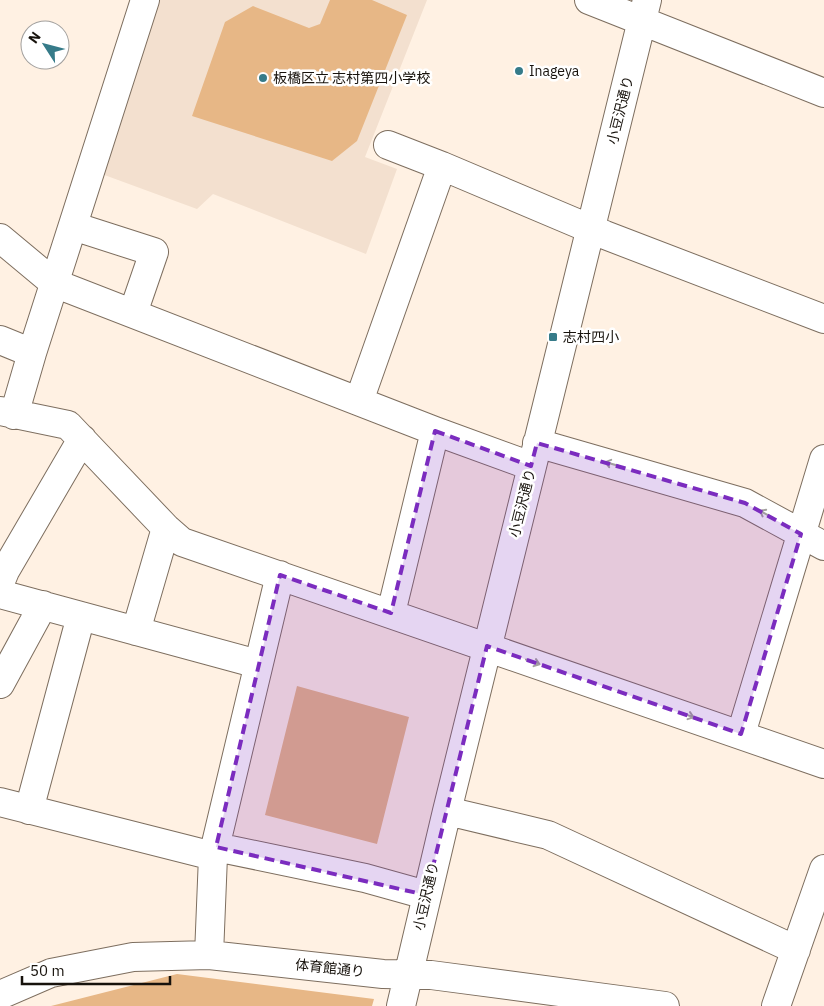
<svg xmlns="http://www.w3.org/2000/svg" width="824" height="1006" font-family="'IBM Plex Sans','Noto Sans JP',sans-serif">
<style>
.built{fill:#f3e0cf}
.green{fill:#e7b786}
.lines{fill:none;stroke-linecap:round;stroke-linejoin:round}
.minor-casing{stroke:#7d6e5f;stroke-width:30}
.minor{stroke:#fff;stroke-width:28}
.oneway{stroke:#a2a09e}
.marked{fill:#7b2cbf;fill-opacity:0.2;stroke:#7b2cbf;stroke-width:4;stroke-dasharray:10 6;stroke-linejoin:round}
.poi-dot{fill:#367b89;stroke:#fff;stroke-width:2}
.labels{text-anchor:middle;dominant-baseline:central;stroke-width:5;stroke-linejoin:round;paint-order:stroke}
.poi-label{font-size:14px;fill:#17120c;stroke:#fff;text-anchor:start}
.street-label{font-size:14px;fill:#17120c;stroke:#fff}
</style>
<rect width="100%" height="100%" fill="#fff1e3"/>
<path class="built" d="M 156,0 L 427,0 L 365,157 L 397,169 L 366,254 L 213,194 L 197,209 L 99,173 Z"/>
<path class="green" d="M 330,0 L 372,0 L 407,15 L 357,141 L 332,161 L 192,116 L 225,22 L 253,6 L 309,28 L 320,24 Z
M 297,686 L 409,717 L 377,844 L 265,815 Z
M 177,974 L 374,999 L 372,1006 L 51,1006 Z"/>
<g class="lines">
<g class="minor-casing">
<path id="minor" d="M 589,0 L 824,93
M 388,145 L 442,166
M 73,226 L 154,252 L 133,313
M 0,238 L 54,283 L 435,431 L 531,466
M 0,340 L 32,353
M 359,401 L 442,166 L 605,235 L 824,319
M 0,411 L 68,425 L 166,528 L 182,542 L 824,764
M 14,415 L 32,353 L 145,0
M 537,443 L 745,503 L 824,546
M 0,583 L 5,571 L 82,439
M 0,594 L 258,664
M 391,613 L 435,431
M 136,631 L 166,528
M 0,684 L 43,605
M 741,734 L 824,459
M 0,802 L 213,856
M 29,810 L 81,616
M 447,811 L 548,835 L 796,950
M 216,847 L 365,878 L 426,895
M 209,955 L 213,856 L 280,575
M 0,995 L 51,973 L 133,957 L 209,955 L 383,974 L 431,975 L 665,1006
M 401,1006 L 447,811 L 647,0
M 776,1006 L 824,869"/>
</g>
<use href="#minor" class="minor"/>
</g>
<defs><path id="oneway-shaft" d="M-6 0H5M1.5-3L5.5 0L1.5 3" fill="none" stroke-width="1.6" stroke-linecap="round" stroke-linejoin="round" transform="scale(1.25)"/></defs>
<g class="oneway">
<use href="#oneway-shaft" transform="translate(612 464) rotate(-164)"/>
<use href="#oneway-shaft" transform="translate(766 514) rotate(-151)"/>
<use href="#oneway-shaft" transform="translate(533 662) rotate(19)"/>
<use href="#oneway-shaft" transform="translate(687 715) rotate(19)"/>
</g>
<path class="marked" d="M 435,431 L 531,466 L 537,443 L 745,503 L 801,534 L 741,734 L 487,646 L 426,895 L 216,847 L 280,575 L 391,613 Z"/>
<g class="poi-dot">
<circle cx="519" cy="71" r="5"/>
<circle cx="263" cy="78" r="5"/>
<rect x="548" y="332" width="10" height="10" rx="2.5"/>
</g>
<g class="labels">
<g class="poi-label">
<text x="529" y="71">Inageya</text>
<text x="273" y="78">板橋区立 志村第四小学校</text>
<text x="563" y="337">志村四小</text>
</g>
<g class="street-label">
<text transform="translate(620 110) rotate(-76)">小豆沢通り</text>
<text transform="translate(522 503) rotate(-76)">小豆沢通り</text>
<text transform="translate(426 896) rotate(-77)">小豆沢通り</text>
<text transform="translate(330 968) rotate(6)">体育館通り</text>
</g>
</g>
<g transform="translate(45 45) rotate(306)"><circle r="24" fill="#ffffff" stroke="#a2a09e"/>
<path d="M0-4L9 19L0 12L-9 19Z" fill="#367b89"/>
<text y="-8" font-size="14" font-weight="bold" text-anchor="middle" fill="#17120c">N</text>
</g>
<path d="M22 976v8h148v-8" fill="none" stroke="#17120c" stroke-width="2.5"/>
<text x="30" y="976" font-size="15" fill="#17120c" stroke="#ffffff" stroke-width="4" paint-order="stroke">50 m</text>
</svg>
